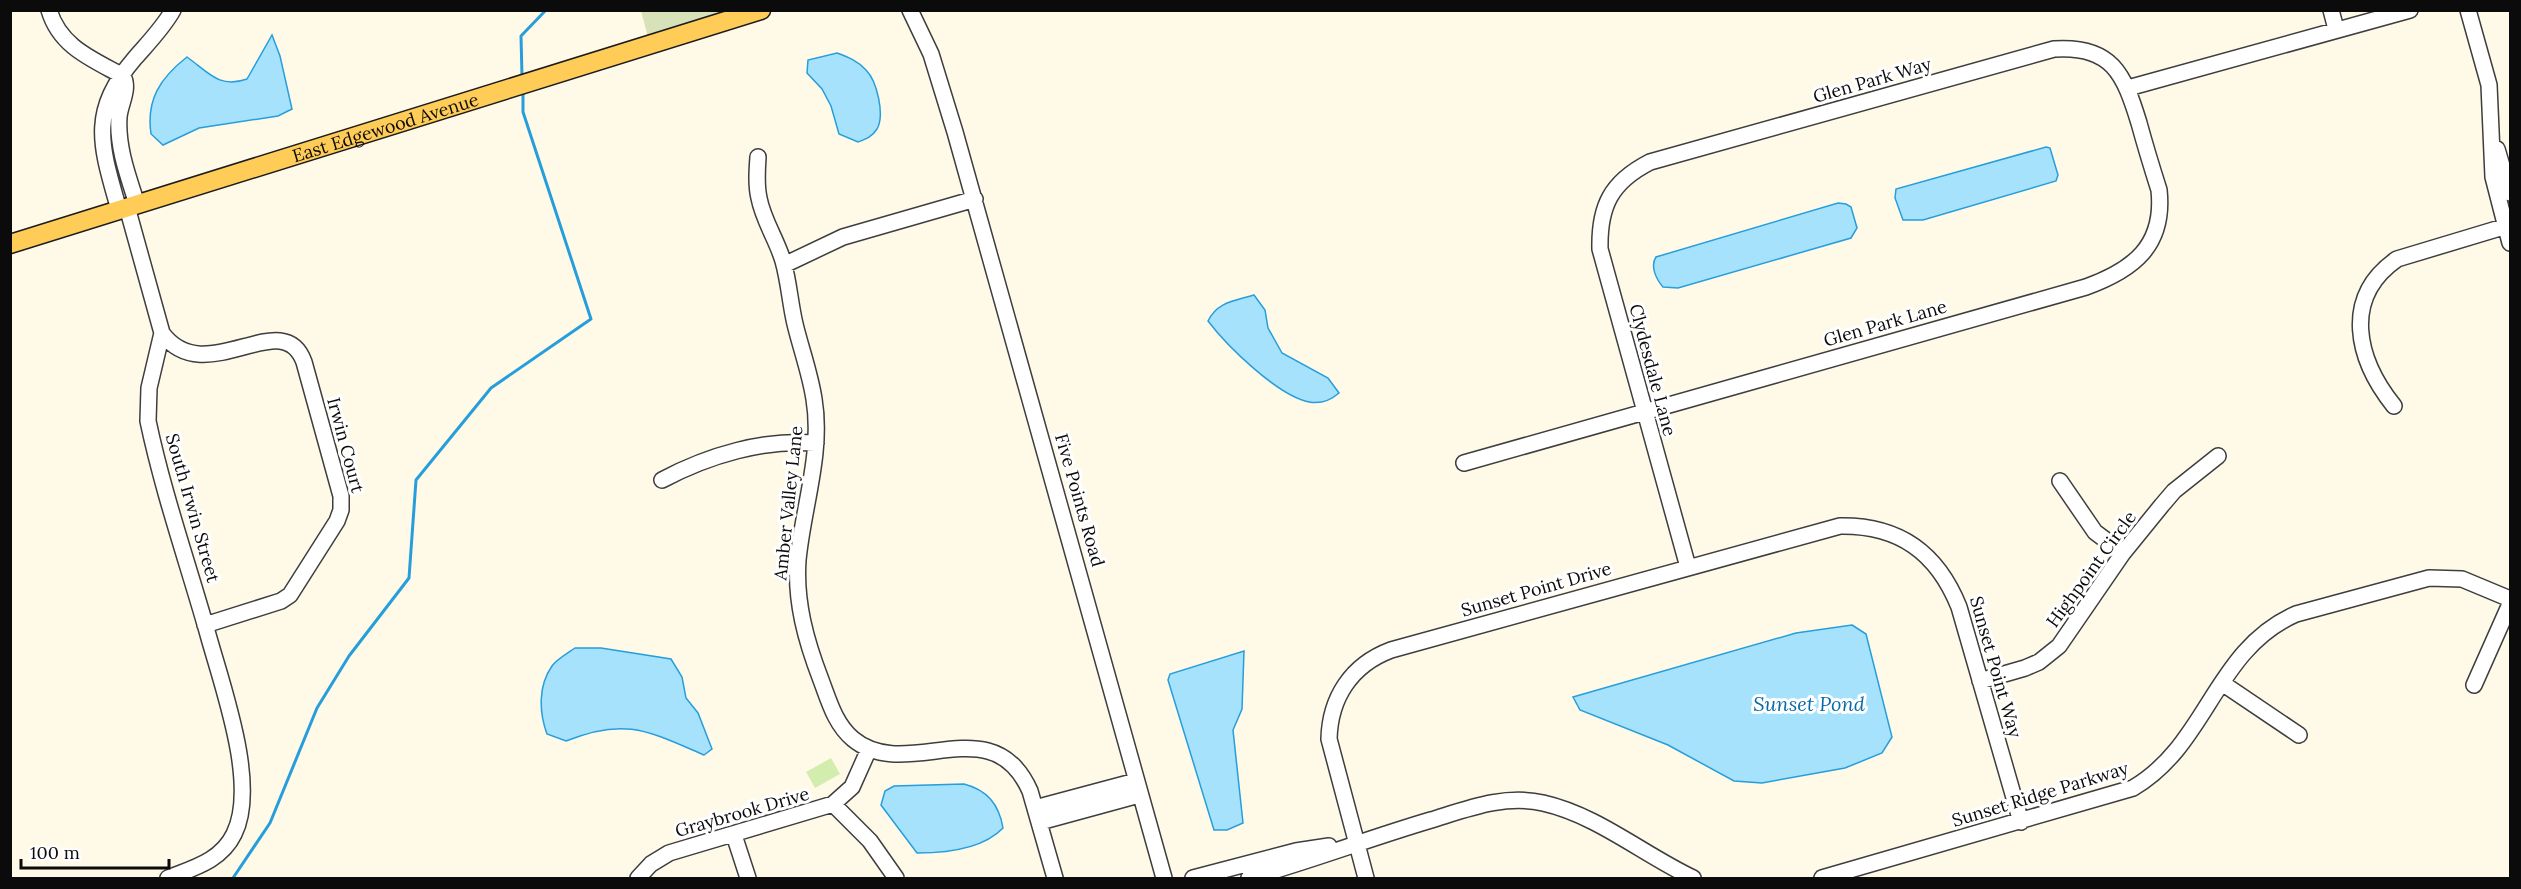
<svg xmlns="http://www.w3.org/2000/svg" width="2521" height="889" font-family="Lora,serif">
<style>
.green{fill:#d3edae}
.cemetery{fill:#d7e2b8}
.water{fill:#a7e2fd;stroke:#269edb;stroke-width:1.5}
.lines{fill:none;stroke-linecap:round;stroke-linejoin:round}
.stream{stroke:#269edb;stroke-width:3}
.minor-casing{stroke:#3e3e3e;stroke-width:18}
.major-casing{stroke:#1c1c1c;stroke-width:21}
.minor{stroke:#fff;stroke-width:15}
.major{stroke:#ffcc58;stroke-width:18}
.labels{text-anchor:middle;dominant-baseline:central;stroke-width:6;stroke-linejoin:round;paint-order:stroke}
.street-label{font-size:18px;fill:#0b0b0b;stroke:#fff}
.water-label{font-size:20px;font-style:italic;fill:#096ca8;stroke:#fff}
</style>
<rect width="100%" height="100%" fill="#fff9e8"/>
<path class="green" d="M 831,758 L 840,774 L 815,788 L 806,772 Z"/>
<path class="cemetery" d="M 641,11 L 734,11 L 650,44 Z"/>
<path class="water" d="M 272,35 L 280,56 L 292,109 L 278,116 L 199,128 L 163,145 L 151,134 C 146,100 160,78 187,57 C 208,72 219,89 247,79 Z
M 837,53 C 848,57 858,61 866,70 C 877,81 885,115 877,129 C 872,137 866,139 858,142 L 839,134 L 831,106 L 822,89 L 807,73 L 808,60 Z
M 2046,147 L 2050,148 L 2058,175 L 2056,181 L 1923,220 L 1903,220 L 1895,198 L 1896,189 Z
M 1838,203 L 1846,204 L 1851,207 L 1857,228 L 1851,238 L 1678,288 L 1663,287 C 1656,279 1650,266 1656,257 Z
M 1254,295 L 1265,310 L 1268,328 L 1282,353 L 1328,378 L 1339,393 C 1331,400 1320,404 1309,402 C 1278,396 1227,346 1208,321 C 1217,302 1234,301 1254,295 Z
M 1852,625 L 1866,634 L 1892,737 L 1882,753 L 1845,768 L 1762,783 L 1734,781 L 1668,745 L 1580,710 L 1573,697 L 1796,633 Z
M 575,648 L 601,648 L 671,659 L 682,677 L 686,698 L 698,713 L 712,749 L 704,755 C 648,731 625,717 566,741 L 547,734 C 539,712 538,686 552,666 C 557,659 568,653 575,648 Z
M 1244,651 L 1242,709 L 1233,730 L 1243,823 L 1227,830 L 1214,830 L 1168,680 L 1170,674 Z
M 964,784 C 987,790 999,804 1003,828 C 983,849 945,853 917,853 L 881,805 L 885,791 L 894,786 Z"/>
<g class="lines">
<path class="stream" d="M 522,76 L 521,36 L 546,10
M 233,878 L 270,823 L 317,708 L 349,656 L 409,578 L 416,480 L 491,388 L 591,319 L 523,112 L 523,92"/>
<g class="minor-casing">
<path id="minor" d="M 49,10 C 60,47 92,59 123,76
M 910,10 L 931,54 L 955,132 L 1164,878
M 2331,10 L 2336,29
M 2468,10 L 2489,85 L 2493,177 L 2510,243
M 123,76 C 130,89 120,104 119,117 C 117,147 128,176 137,204
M 2128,88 L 2410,10
M 2497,149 L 2510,193
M 758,157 C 757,171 756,185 759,198 C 763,220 777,240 783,261 C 789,282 790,303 795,324 C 801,349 810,373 814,399 C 823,453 803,507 798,560 C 795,602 806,641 821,680 C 829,701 835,724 853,739 C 907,784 992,705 1030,791 L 1055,878
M 127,207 L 162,333 L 149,388 L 148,421 C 163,492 187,561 207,631 C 221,683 259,784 234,834 C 221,861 193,868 168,878
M 119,210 C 101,146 88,113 135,58 C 148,43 163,28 173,10
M 784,265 L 843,237 L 975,199
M 162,333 C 205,392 283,303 304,362 L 341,496 L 341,510 L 337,521 L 290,595 L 281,601 L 205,625
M 2394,406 C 2357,360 2341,298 2397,259 L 2510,225
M 1464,463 C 1671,405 1879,345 2086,287 C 2133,270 2165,246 2159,190 C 2152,168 2145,145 2139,123 C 2124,74 2112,45 2054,49 L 1650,162 C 1611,182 1599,206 1600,249 L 1688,567
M 662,480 C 709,455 764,439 816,443
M 2060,481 L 2095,532 L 2123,553
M 1980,681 L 2025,668 L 2039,662 L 2059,646 L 2123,553 L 2162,505 L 2174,491 L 2218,456
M 2222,683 L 2299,735
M 2474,685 L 2510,604
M 833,804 L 870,841 L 896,878
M 1035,808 L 1136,781
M 1040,822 L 1139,795
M 734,835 L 748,878
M 638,878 L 651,864 L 669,853 L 833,804 L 852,787 L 869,749
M 1193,878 L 1296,851 L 1329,846
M 1249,878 C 1310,861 1370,838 1431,820 C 1467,809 1505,794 1543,803 C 1597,815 1644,855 1693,878
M 1366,878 L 1329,739 C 1330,698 1351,665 1391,650 L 1840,526 C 1899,525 1937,552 1959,607 L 2021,822
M 1822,878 L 2133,788 C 2208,744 2214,650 2296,614 L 2429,578 L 2462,579 L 2510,599"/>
</g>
<g class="major-casing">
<g id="major">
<path id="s1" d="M 10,244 L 761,10"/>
</g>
</g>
<use href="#minor" class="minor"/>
<use href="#major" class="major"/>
</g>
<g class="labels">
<g class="street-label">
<text transform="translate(1872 80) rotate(-16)">Glen Park Way</text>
<text stroke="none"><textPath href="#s1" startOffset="393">East Edgewood Avenue</textPath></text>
<text transform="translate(1885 323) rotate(-16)">Glen Park Lane</text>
<text transform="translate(1653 370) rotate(75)">Clydesdale Lane</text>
<text transform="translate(346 445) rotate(75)">Irwin Court</text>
<text transform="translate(1080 500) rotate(74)">Five Points Road</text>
<text transform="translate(788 503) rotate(-84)">Amber Valley Lane</text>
<text transform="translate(193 508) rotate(74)">South Irwin Street</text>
<text transform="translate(2091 569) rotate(-54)">Highpoint Circle</text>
<text transform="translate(1536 589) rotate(-16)">Sunset Point Drive</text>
<text transform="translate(1996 667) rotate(74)">Sunset Point Way</text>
<text transform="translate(2040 794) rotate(-17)">Sunset Ridge Parkway</text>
<text transform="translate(742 812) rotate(-16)">Graybrook Drive</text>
</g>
<g class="water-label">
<text x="1809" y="703">Sunset Pond</text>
</g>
</g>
<rect width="2521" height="889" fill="none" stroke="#0b0b0b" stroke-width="24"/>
<path d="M21 859v9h148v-9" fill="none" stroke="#0b0b0b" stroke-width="3"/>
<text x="30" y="859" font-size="18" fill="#0b0b0b" stroke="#ffffff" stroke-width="4.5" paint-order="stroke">100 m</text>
</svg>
